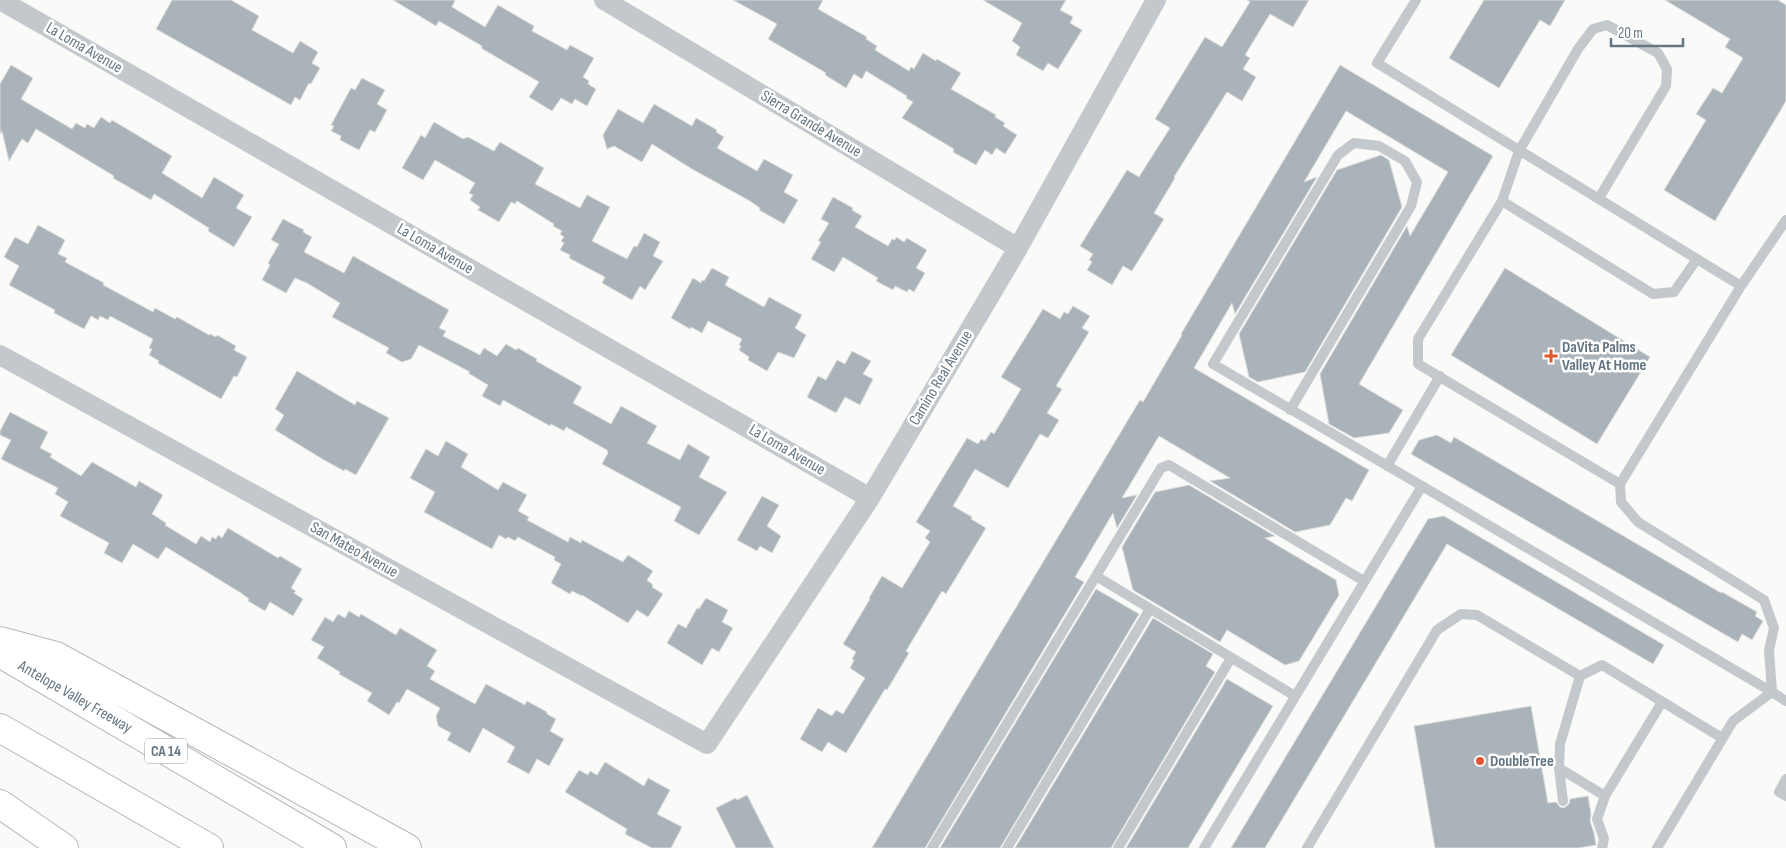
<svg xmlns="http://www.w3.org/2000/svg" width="1786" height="848" font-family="'Sofia Sans Condensed',sans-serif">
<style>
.building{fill:#aab3b9;stroke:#dcdcda}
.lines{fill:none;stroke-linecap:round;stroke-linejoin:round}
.motorway-casing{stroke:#b4b9bd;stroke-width:30}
.service{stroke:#c3c8cc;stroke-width:10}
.minor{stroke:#c3c8cc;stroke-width:20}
.motorway{stroke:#fff;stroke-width:28}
.poi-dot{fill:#e4572e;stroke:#fff;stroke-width:2}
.labels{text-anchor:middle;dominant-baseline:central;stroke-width:5;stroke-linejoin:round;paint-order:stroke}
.shield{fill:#fff;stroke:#939fa8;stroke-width:1}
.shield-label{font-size:15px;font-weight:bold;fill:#657683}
.street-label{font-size:16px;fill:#657683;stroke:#fff}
.poi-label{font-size:16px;font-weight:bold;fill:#657683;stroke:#fff;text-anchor:start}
</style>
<rect width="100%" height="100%" fill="#fafaf8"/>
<path class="building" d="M 172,0 L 231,0 L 259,16 L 252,30 L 293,53 L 300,41 L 318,52 L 312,63 L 320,68 L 311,84 L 309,83 L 300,100 L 295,97 L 291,105 L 156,29 Z
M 393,0 L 455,0 L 452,7 L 485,27 L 498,5 L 534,26 L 532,31 L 567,50 L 570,45 L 594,58 L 583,77 L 589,81 L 588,84 L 596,89 L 587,106 L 575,99 L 572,104 L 561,98 L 552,111 L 529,97 L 539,82 L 481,48 L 482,46 L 439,21 L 436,26 Z
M 733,0 L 823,0 L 818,9 L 867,37 L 866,39 L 877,46 L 875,50 L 909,71 L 911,67 L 914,69 L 923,53 L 936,61 L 937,59 L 961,73 L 951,89 L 996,115 L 995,117 L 1005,123 L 1003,126 L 1017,135 L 1005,154 L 996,148 L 992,155 L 985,150 L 976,165 L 953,152 L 954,149 L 902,118 L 913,102 L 906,98 L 907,96 L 866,71 L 862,79 L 854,74 L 846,88 L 825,75 L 826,73 L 768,39 L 777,24 Z
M 983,0 L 1066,0 L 1060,10 L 1073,17 L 1070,23 L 1082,30 L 1058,69 L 1048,63 L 1043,71 L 1016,55 L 1020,47 L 1012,41 L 1022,23 Z
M 1247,0 L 1309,0 L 1293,27 L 1270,14 L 1245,55 L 1250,58 L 1243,69 L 1256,77 L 1242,101 L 1227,92 L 1174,177 L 1175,178 L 1154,213 L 1164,219 L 1132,271 L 1123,266 L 1112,285 L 1087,270 L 1092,262 L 1089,260 L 1093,254 L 1080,246 L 1127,170 L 1139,177 L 1170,128 L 1155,119 L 1205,37 L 1222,47 L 1250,2 Z
M 1484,0 L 1565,0 L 1550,26 L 1540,20 L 1499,88 L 1449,58 Z
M 1665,0 L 1778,0 L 1786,5 L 1786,101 L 1715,221 L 1664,190 L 1706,120 L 1696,114 L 1713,88 L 1722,93 L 1743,58 L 1725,47 L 1730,39 Z
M 11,65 L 33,78 L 21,99 L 72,129 L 76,123 L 85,128 L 87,124 L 94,128 L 101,117 L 110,123 L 112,120 L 172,156 L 162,173 L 202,198 L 214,177 L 244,195 L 236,208 L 252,217 L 234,247 L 208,231 L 209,228 L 154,194 L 151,200 L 113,178 L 114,176 L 36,129 L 28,143 L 22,139 L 9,161 L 2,131 L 0,134 L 0,84 Z
M 1340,65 L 1493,156 L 1359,384 L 1403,410 L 1389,433 L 1354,438 L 1329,424 L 1320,374 L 1407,226 L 1410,236 L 1448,172 L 1346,111 L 1304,182 L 1317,177 L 1235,314 L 1232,303 L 1194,368 L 1369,470 L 1352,501 L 1346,498 L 1330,525 L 1295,532 L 1210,481 L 1230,478 L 1159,436 L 1122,498 L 1137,495 L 1117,528 L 1113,513 L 1075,577 L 1084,582 L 925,848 L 872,848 L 1140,400 L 1143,402 L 1182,335 L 1181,334 Z
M 362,78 L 385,90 L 377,104 L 387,110 L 375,132 L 370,130 L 359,150 L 340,140 L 341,136 L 331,131 L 334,126 L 331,125 L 351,88 L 355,90 Z
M 654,104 L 692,126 L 696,118 L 717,130 L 716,132 L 724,137 L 717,148 L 757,171 L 764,159 L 793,175 L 784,192 L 798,200 L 784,224 L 759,210 L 760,208 L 750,201 L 692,169 L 652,144 L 642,162 L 614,146 L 607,149 L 603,135 L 618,109 L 643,123 Z
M 434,122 L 463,139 L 468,137 L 494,151 L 500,142 L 544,168 L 535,184 L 580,208 L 587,195 L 610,207 L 592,241 L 627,259 L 634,246 L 637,247 L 644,233 L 660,242 L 653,256 L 663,261 L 645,290 L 640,286 L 632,300 L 602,283 L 605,277 L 569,258 L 570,255 L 560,250 L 564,243 L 561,241 L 564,237 L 560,234 L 562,231 L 553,226 L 554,224 L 517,201 L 515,204 L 511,202 L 499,222 L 478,210 L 480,207 L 470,200 L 473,195 L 469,193 L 475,183 L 435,160 L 423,180 L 402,168 L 421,135 L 425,138 Z
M 1381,155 L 1389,160 L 1402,207 L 1305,372 L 1258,382 L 1249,377 L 1239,334 L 1337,170 Z
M 833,197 L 853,208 L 852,210 L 862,216 L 855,227 L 888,246 L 892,239 L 895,240 L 896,237 L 904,242 L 907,238 L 927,250 L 916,268 L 925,273 L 914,292 L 909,289 L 907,292 L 895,286 L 893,290 L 876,281 L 878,278 L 843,257 L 834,272 L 811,259 L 821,242 L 818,241 L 829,223 L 821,219 Z
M 283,219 L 304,230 L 303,232 L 312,237 L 304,252 L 344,273 L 353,256 L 449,310 L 439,328 L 446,331 L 443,336 L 480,355 L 484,348 L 497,356 L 506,344 L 516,350 L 518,348 L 537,359 L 536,361 L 582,387 L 573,403 L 611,424 L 621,406 L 657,426 L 647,443 L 680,460 L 688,444 L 710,457 L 699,477 L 727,492 L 699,535 L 674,521 L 681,507 L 602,464 L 608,453 L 607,450 L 566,427 L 564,431 L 551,424 L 550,426 L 503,400 L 500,406 L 482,396 L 488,385 L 468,373 L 470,372 L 419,345 L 411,359 L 402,362 L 386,353 L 389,348 L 332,317 L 340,303 L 307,283 L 295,278 L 286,293 L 262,280 L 270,265 L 268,263 L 279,244 L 271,240 Z
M 38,225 L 65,240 L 58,254 L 67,258 L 65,262 L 104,283 L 103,285 L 153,312 L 155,308 L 175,319 L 177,317 L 209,335 L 210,334 L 216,337 L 217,335 L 236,346 L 234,350 L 247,357 L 237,377 L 234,376 L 221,399 L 158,363 L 159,361 L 149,355 L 152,349 L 149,348 L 153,339 L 110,316 L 108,320 L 100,316 L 98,320 L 91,316 L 84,329 L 54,313 L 55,310 L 9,285 L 19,266 L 4,257 L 15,237 L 28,244 Z
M 712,268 L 729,277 L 725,285 L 764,307 L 769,297 L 802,315 L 795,328 L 806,335 L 794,358 L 778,352 L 767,371 L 748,360 L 749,357 L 739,350 L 741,346 L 739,345 L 742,339 L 708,321 L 702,333 L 691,327 L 690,329 L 671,318 L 693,278 L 701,283 L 702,280 L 704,281 Z
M 1505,268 L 1650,357 L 1597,444 L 1451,355 Z
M 1073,306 L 1090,316 L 1082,328 L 1089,332 L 1056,386 L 1062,389 L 1047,413 L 1059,420 L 1048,438 L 1040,434 L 1008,488 L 975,469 L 953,506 L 972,517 L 971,519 L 986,528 L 946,594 L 942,591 L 906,651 L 909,653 L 887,690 L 885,689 L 846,753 L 828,742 L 822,752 L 800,739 L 818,708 L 832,716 L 836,710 L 843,714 L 865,678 L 850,668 L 854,660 L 852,659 L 856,652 L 843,644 L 870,599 L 869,598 L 882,576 L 902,588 L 930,542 L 925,538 L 930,531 L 916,522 L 967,438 L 978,444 L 981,439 L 985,441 L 991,432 L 994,434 L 1021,389 L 1001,377 L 1043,309 L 1060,319 L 1064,312 L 1068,314 Z
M 852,351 L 871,361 L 863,374 L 873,379 L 860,405 L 845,397 L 836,413 L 807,397 L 818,376 L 826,380 L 837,360 L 845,364 Z
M 297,371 L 355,405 L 357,401 L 389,418 L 356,475 L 345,469 L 344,471 L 324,460 L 275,430 L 284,415 L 275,409 Z
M 10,412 L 48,432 L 40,448 L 52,454 L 50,457 L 81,476 L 92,462 L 136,487 L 139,481 L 163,495 L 152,514 L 166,523 L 165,525 L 196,544 L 201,536 L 210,542 L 212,537 L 216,539 L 218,535 L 222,538 L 228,528 L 278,558 L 280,556 L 302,569 L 291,588 L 296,591 L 294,593 L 303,599 L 293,616 L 270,602 L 265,611 L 248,601 L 249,599 L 241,593 L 166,547 L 158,559 L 133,544 L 122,563 L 104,553 L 109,543 L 60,516 L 68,502 L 55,494 L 58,488 L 1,459 L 11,440 L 0,435 L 0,431 Z
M 1437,435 L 1451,443 L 1454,437 L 1721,593 L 1722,592 L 1757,612 L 1755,616 L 1763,621 L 1752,640 L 1742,634 L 1738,642 L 1411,454 L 1419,440 Z
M 446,441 L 468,454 L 461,467 L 498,490 L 503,482 L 527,495 L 518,511 L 529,517 L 527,520 L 568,542 L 570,537 L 581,543 L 582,540 L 623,562 L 628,555 L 653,571 L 647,580 L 653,585 L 652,587 L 663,594 L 648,617 L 637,610 L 628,623 L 582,595 L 582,596 L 572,591 L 570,594 L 551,583 L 561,564 L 554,560 L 555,557 L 518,537 L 515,541 L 508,537 L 506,539 L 499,535 L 492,549 L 424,512 L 435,492 L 410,478 L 426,449 L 438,456 Z
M 1189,485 L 1275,536 L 1265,538 L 1336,580 L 1339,595 L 1299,661 L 1285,665 L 1227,630 L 1220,642 L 1133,590 L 1122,547 L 1155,492 Z
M 762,496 L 779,505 L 767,526 L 781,536 L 772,553 L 760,546 L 757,551 L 737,540 Z
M 1444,516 L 1664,645 L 1653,664 L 1447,544 L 1265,848 L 1231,848 L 1428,519 Z
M 1096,589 L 1139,614 L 1000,848 L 940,848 Z
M 706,598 L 728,610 L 722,622 L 733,628 L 719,652 L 712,648 L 702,665 L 667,643 L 678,624 L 686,628 L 697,608 L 699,609 Z
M 349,611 L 359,617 L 361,614 L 396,635 L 400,628 L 437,650 L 427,666 L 435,671 L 430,679 L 475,704 L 486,684 L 525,705 L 527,701 L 547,712 L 547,714 L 556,719 L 550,731 L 564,739 L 549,766 L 537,759 L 529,774 L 507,762 L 515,747 L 483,728 L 470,753 L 447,740 L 451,733 L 438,726 L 436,716 L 440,708 L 407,689 L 399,703 L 397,702 L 389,715 L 367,701 L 372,693 L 339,674 L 340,672 L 317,658 L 324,647 L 311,640 L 325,617 L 333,622 L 338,614 L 345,618 Z
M 1153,618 L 1213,654 L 1206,666 L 1215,672 L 1111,848 L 1015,848 Z
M 1227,679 L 1273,706 L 1188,848 L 1126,848 Z
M 1531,706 L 1548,803 L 1556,802 L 1560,807 L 1564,808 L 1569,804 L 1570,799 L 1588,796 L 1591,814 L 1590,821 L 1594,833 L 1596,845 L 1578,848 L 1435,848 L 1414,726 Z
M 605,762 L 644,786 L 648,778 L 670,790 L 657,814 L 682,827 L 671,848 L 652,848 L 625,834 L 627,829 L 565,792 L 579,770 L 588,775 L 590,771 L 597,775 Z
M 747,795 L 774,848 L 736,848 L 716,808 L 736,798 L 737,800 Z"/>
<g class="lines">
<g class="motorway-casing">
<path id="motorway" d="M 0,641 L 56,656 L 407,848
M 0,653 L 332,848
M 0,728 L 209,848
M 0,804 L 64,848"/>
</g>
<path class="service" d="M 1416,0 L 1377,63 L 1741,286 L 1786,220
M 1599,198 L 1666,86 L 1667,69 L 1658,53 L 1607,25 L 1593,29 L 1578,49 L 1519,151 L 1502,201 L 1653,294 L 1674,292 L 1697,259
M 1502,201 L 1418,339 L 1418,364 L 1620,484
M 1290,410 L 1411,206 L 1417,182 L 1405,161 L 1379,146 L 1354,143 L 1338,155 L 1213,364 C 1282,405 1352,445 1422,486
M 1387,466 L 1440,376
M 1096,576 L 1295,696
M 1580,676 L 1560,744 L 1559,768 L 1605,796 L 1662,702
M 1559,768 L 1563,801
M 1786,779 L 1779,792 L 1786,796
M 932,848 L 1161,468 L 1169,465 L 1364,581
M 1007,848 L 1150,609
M 1118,848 L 1231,658
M 1204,848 L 1422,486 L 1772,692 L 1769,650 L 1774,628 L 1764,600 L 1638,522 L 1621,502 L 1620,484 L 1741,286
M 1307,848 L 1437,630 L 1461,614 L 1477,615 L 1580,676 L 1602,665 L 1722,738
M 1602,848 L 1604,839 L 1597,819 L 1605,796
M 1657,848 L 1733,721 L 1772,692 L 1786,701"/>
<path class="minor" d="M 0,0 L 870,498
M 604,0 L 1018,248
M 0,355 L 707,744 L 870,498 L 1018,248 L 1156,0"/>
<use href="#motorway" class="motorway"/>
</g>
<g class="poi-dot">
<path d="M1548.5 348.5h5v5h5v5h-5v5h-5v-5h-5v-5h5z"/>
<circle cx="1480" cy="761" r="5"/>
</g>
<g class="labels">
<rect class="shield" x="145" y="738.5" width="42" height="25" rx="4"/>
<g class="shield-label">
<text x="166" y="751">CA 14</text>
</g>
<g class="street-label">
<text transform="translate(84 48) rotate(30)">La Loma Avenue</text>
<text transform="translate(811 124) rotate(31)">Sierra Grande Avenue</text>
<text transform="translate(435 249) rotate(30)">La Loma Avenue</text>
<text transform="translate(941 378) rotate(-59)">Camino Real Avenue</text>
<text transform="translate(787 450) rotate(30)">La Loma Avenue</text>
<text transform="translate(354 550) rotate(29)">San Mateo Avenue</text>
<text transform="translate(75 697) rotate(30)">Antelope Valley Freeway</text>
</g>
<g class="poi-label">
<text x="1562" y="347">DaVita Palms<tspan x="1562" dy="18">Valley At Home</tspan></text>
<text x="1490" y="761">DoubleTree</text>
</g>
</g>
<path d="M1611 38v8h72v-8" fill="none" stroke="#657683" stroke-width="2.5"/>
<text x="1618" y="38" font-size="15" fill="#657683" stroke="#ffffff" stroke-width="4" paint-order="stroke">20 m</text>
</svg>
